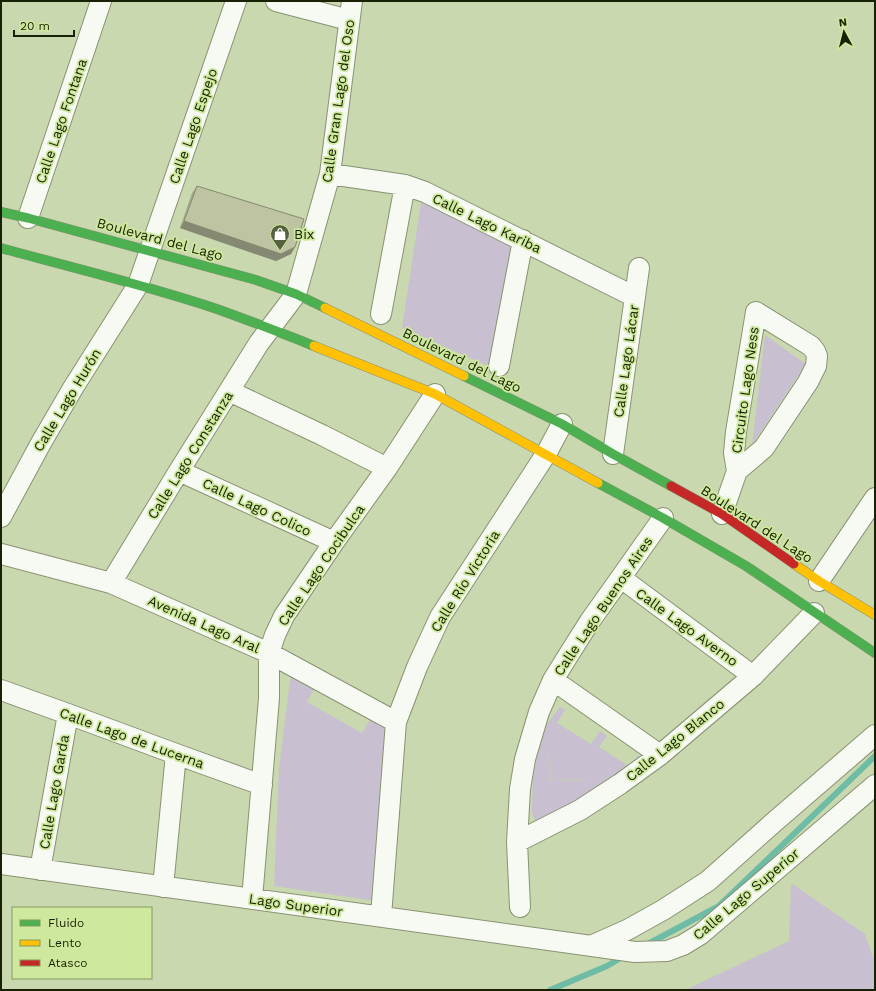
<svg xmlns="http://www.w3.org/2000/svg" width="876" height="991" font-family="'Work Sans',sans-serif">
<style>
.green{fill:#c8c0d0}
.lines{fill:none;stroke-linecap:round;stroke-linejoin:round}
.stream{stroke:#6ebba6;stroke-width:6}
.street-casing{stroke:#889372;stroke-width:22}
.fast-casing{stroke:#889372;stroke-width:10}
.slow-casing{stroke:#889372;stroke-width:10}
.jam-casing{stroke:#889372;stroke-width:10}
.path{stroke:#c6cabd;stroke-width:2.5;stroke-dasharray:3 2;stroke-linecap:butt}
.street{stroke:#f7f9f3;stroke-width:20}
.fast{stroke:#4caf50;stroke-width:9}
.slow{stroke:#ffc107;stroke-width:9}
.jam{stroke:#c62828;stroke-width:9}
.wall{fill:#a3a98b}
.shaded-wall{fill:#858971}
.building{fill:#bec4a2;stroke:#858971}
.labels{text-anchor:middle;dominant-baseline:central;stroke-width:3.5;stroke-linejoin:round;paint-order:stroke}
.street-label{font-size:14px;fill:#182103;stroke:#cee99d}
.poi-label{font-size:14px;fill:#182103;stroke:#cee99d;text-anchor:start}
</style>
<rect width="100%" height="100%" fill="#c9d8ae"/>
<path class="green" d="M 422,196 L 517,242 L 502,372 L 402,328 Z
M 765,335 L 806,364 L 752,445 Z
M 291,673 L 317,684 L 307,702 L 362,733 L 373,715 L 390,728 L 382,902 L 274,886 L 279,768 Z
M 560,707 L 565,710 L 557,723 L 591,744 L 600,731 L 607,736 L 599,747 L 630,767 L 638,755 L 643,761 L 615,783 L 536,822 L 532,813 L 533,759 L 547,724 Z
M 791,883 L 865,934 L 875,962 L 875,990 L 685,990 L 789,941 Z"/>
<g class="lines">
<path class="stream" d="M 646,945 L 719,906 L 875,756
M 550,990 L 607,966 L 624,956"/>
<g class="street-casing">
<path id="street" d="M 276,1 L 349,20
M 330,174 L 405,185 L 425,192 L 635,297
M 28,218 L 101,1
M 381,314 L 405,185
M 499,366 L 523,240
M 229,391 L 322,435 L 387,468
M 613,454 L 639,268
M 179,471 L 334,542
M 722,514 L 737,471 L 734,453 L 736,432 L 756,312 L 811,346 L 815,351 L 817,356 L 816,366 L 808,382 L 764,448 L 737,471
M 1,517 L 41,443 L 73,388 L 138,285 L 236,1
M 1,554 L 111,583 L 269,653 L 396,722
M 621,578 L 753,676
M 819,581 L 875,498
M 111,583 L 179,471 L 259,343 L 296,294 L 330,174 L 352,1
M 553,680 L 660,755
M 1,690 L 68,714 L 176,754 L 262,785
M 517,842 L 580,810 L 620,784 L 660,755 L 753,676 L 814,613
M 1,864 L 635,952 L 667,951 L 683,945 L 701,934 L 875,785
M 40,870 L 68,714
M 163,887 L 176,754
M 252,899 L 269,698 L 269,653 L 275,635 L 284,616 L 334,542 L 387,468 L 435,394
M 520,907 L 517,842 L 520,789 L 525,759 L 539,712 L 553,680 L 571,651 L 590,621 L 663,518
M 381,916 L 396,722 L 417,667 L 440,617 L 546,454 L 562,424
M 591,946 L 627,930 L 663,910 L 708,881 L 773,823 L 875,735"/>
</g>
<g class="fast-casing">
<path id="fast" d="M 1,212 L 28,218 L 256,280 L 296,294 L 325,308
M 1,248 C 73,268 146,285 217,309 C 250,321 282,333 314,346
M 464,376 L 562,424 L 613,454 L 671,486
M 598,483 L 663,518 L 746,566 L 875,653"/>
</g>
<g class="slow-casing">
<path id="slow" d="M 325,308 L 464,376
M 314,346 L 435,394 L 598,483
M 794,564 L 819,581 L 875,615"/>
</g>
<g class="jam-casing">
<path id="jam" d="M 671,486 L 722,514 L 794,564"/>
</g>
<path class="path" d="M 549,754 L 550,779 L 586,781"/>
<use href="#street" class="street"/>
<use href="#fast" class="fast"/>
<use href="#slow" class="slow"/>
<use href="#jam" class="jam"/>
</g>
<path class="wall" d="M 197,186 L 295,247 L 291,254 L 276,261 L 180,228 L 192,193 Z"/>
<path class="shaded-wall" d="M 184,221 L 295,247 L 291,254 L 276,261 L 180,228 Z"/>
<path class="building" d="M 197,186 L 304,219 L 295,247 L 281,254 L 184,221 Z"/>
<defs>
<g id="shop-pin" transform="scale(1)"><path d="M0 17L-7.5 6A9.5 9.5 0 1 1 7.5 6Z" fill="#56613f" stroke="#cee99d"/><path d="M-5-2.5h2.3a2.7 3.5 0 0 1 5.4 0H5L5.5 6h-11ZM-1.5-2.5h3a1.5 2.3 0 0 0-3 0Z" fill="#fff"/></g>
</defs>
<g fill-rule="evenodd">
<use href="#shop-pin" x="280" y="234"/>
</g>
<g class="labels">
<g class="street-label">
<text transform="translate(338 101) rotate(-82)">Calle Gran Lago del Oso</text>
<text transform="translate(61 121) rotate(-71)">Calle Lago Fontana</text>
<text transform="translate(193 126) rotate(-71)">Calle Lago Espejo</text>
<text transform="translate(487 223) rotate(26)">Calle Lago Kariba</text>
<text transform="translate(160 239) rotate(15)">Boulevard del Lago</text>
<text transform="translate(462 360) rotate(26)">Boulevard del Lago</text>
<text transform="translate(626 361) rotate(-82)">Calle Lago Lácar</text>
<text transform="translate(745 390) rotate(-82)">Circuito Lago Ness</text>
<text transform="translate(67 400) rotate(-59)">Calle Lago Hurón</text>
<text transform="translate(190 455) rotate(-58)">Calle Lago Constanza</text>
<text transform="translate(257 507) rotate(25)">Calle Lago Colico</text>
<text transform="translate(757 524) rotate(33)">Boulevard del Lago</text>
<text transform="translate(321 565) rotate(-56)">Calle Lago Cocibulca</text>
<text transform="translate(465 581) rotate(-58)">Calle Río Victoria</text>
<text transform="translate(603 606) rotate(-56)">Calle Lago Buenos Aires</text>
<text transform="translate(204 624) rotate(24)">Avenida Lago Aral</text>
<text transform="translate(687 627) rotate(36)">Calle Lago Averno</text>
<text transform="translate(132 738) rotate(20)">Calle Lago de Lucerna</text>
<text transform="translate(675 740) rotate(-39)">Calle Lago Blanco</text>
<text transform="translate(54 792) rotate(-80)">Calle Lago Garda</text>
<text transform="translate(746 894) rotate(-40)">Calle Lago Superior</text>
<text transform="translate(296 905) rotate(8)">Lago Superior</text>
</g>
<g class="poi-label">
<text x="294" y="234">Bix</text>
</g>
</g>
<rect width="876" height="991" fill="none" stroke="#182103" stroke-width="4"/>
<rect x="12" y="907" width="140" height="72" fill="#cee99d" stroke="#85995f"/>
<rect x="20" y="920" width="20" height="6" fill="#4caf50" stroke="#85995f"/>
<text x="48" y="927" font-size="12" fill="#182103">Fluido</text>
<rect x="20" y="940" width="20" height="6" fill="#ffc107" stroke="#85995f"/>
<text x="48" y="947" font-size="12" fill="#182103">Lento</text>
<rect x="20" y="960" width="20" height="6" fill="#c62828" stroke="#85995f"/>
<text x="48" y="967" font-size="12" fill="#182103">Atasco</text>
<g transform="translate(844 32) rotate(353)" stroke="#cee99d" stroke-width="3" paint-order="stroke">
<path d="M0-3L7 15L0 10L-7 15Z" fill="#182103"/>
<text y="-6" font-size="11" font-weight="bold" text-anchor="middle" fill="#182103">N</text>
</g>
<path d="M14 30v6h60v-6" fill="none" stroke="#182103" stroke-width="2"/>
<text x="20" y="30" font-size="12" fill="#182103" stroke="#cee99d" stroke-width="3" paint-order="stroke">20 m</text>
</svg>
